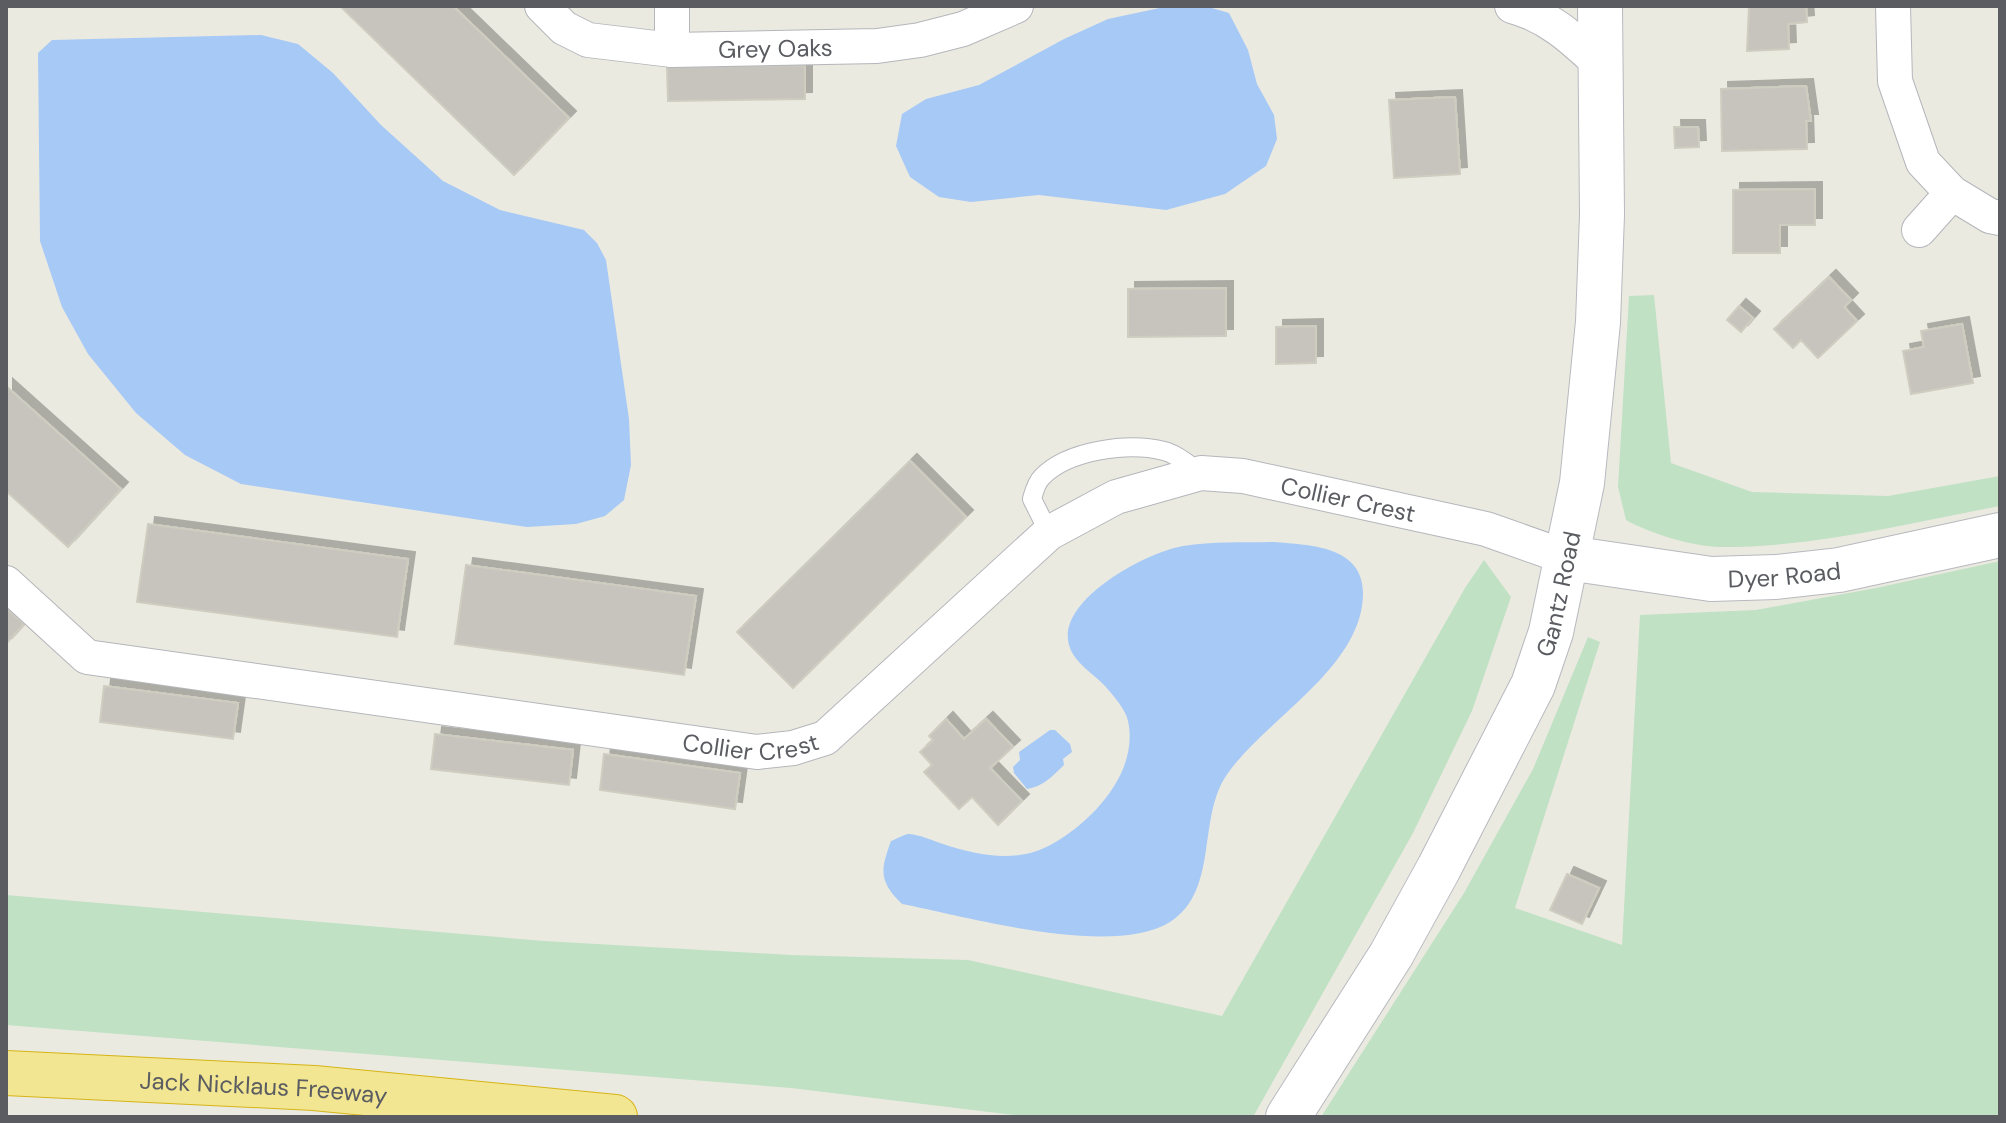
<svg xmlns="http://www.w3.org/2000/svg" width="2006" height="1123" font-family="'DM Sans',sans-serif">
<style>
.green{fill:#c0e1c4}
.water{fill:#a7c9f6}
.building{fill:#c7c4be;stroke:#cfccc0;stroke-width:2;filter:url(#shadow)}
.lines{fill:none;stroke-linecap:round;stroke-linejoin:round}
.lane-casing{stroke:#b4b6bb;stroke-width:20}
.street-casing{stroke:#b4b6bb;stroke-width:36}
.secondary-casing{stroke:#b7b9bf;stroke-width:46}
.highway-casing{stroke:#d6b416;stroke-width:46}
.lane{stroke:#fff;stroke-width:18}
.street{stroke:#fff;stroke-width:34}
.secondary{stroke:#fff;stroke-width:44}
.highway{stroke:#f2e692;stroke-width:44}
.labels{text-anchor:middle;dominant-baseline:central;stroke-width:8;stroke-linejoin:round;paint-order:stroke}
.street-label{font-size:24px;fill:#5a5c61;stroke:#fff}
</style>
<defs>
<filter id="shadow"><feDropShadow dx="7" dy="-7" stdDeviation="0" flood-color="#0004"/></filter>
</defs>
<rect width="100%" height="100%" fill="#ebeae1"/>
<path class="green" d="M 1654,295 L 1671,463 L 1752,492 L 1888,496 L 2000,476 L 2000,506 C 1908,523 1814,548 1720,547 C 1694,547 1649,533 1626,520 L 1618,487 L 1629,296 Z
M 1484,560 L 1511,597 L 1472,711 L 1413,833 L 1253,1117 L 1030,1117 L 791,1088 L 6,1025 L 6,895 L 544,941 L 791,955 L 968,960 L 1222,1016 L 1465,588 Z
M 2000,561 L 2000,1117 L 1321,1117 L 1464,893 L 1533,769 L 1588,637 L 1600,642 L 1515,908 L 1622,945 L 1640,615 L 1756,610 L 1876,588 Z"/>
<path class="water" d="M 1169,6 L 1205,6 L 1229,13 L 1248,50 L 1257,84 L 1274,115 L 1277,139 L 1266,166 L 1225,194 L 1166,210 L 1039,195 L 971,202 L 939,197 L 910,177 L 896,146 L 902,114 L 926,99 L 979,85 L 1064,39 L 1108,19 Z
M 261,35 L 298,44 L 333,73 L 381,125 L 443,181 L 500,210 L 584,230 L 597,243 L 606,260 L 629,419 L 631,465 L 624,500 L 605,516 L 576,524 L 527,527 L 241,484 L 185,455 L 136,413 L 88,354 L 62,307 L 40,241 L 38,53 L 52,40 Z
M 1274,542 C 1310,545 1363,546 1363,593 C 1363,667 1267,718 1228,773 C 1196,817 1220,890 1170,922 C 1111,958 969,917 902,904 C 879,881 880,871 891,841 C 896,839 903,835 908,834 C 918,834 934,841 943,844 C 980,856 1019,864 1054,843 C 1094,820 1139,771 1128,721 C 1126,710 1113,695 1105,686 C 1094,674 1074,663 1069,645 C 1056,600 1147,552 1183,546 C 1213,541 1244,543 1274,542 Z
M 1050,730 L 1055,730 L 1070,744 L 1072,752 L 1063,759 L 1064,765 C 1053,776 1042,787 1027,789 L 1014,773 L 1013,767 L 1020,760 L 1019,752 Z"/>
<path class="building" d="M 340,6 L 453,6 L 569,118 L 514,175 Z
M 1749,6 L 1806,6 L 1807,22 L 1788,24 L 1789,49 L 1747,51 Z
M 805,65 L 805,99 L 668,101 L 667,67 Z
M 1806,86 L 1811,121 L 1806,121 L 1807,149 L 1722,151 L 1721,89 Z
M 1455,97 L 1460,174 L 1394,178 L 1389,100 Z
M 1674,127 L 1698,127 L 1699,147 L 1675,148 Z
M 1815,189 L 1815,225 L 1780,225 L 1780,253 L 1733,253 L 1733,190 Z
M 1829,277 L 1851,300 L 1844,307 L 1857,321 L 1818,358 L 1801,340 L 1793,348 L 1774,329 Z
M 1226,288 L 1226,336 L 1128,337 L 1128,289 Z
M 1739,306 L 1753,318 L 1741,332 L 1727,320 Z
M 1962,324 L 1973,383 L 1911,394 L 1903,351 L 1924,347 L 1921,331 Z
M 1316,326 L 1316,363 L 1276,364 L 1276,327 Z
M 6,386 L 121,489 L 68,547 L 6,491 Z
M 910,461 L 966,517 L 793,688 L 737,632 Z
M 148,524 L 408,559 L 397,637 L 137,602 Z
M 466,565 L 696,596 L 684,675 L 455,644 Z
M 6,608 L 24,624 L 6,644 Z
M 104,686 L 238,703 L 233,739 L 100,722 Z
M 946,719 L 964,739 L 986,719 L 1013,747 L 990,768 L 1022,801 L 998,825 L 972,797 L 959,809 L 924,772 L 932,765 L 920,752 L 933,740 L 929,736 Z
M 435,734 L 573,750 L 569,785 L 431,769 Z
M 604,754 L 740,773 L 735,809 L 600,790 Z
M 1567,874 L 1599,888 L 1582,924 L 1550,910 Z"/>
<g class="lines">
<g class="lane-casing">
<path id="lane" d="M 1049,533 L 1032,499 C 1034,492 1036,483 1042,477 C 1068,450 1129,442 1164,451 C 1177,454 1190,466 1201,473"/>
</g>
<g class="street-casing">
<g id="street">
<path id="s1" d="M 542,6 L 564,28 L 588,40 L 672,50 L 877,46 L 920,40 L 963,29 L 1016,6"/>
<path d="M 672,6 L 672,50"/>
<path d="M 1512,6 C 1549,16 1573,39 1600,64"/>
<path d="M 1893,6 L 1895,81 L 1923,162 L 1952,193 L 1990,216 L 2000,218"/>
<path d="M 1919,230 L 1952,193"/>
<path id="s2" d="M 6,583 L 87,657 L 757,752 L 793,748 L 825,738 L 1049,533 L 1116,497 L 1201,473 L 1243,476 L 1486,529 L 1568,558"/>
</g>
</g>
<g class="secondary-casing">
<g id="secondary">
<path id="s3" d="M 1568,558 L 1711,579 L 1776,577 L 1839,570 L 2000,535"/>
<path id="s4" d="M 1288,1117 L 1391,955 L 1439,868 L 1533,685 L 1551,632 L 1582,483 L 1598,322 L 1602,215 L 1600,6"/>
</g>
</g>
<g class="highway-casing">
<g id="highway">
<path id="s5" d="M 6,1073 L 314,1088 L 615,1117"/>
</g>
</g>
<use href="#lane" class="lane"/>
<use href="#street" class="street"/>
<use href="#secondary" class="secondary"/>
<use href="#highway" class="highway"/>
</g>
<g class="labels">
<g class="street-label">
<text stroke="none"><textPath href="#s1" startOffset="246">Grey Oaks</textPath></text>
<text stroke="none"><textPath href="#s2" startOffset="1474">Collier Crest</textPath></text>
<text stroke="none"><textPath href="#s3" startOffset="218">Dyer Road</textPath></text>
<text stroke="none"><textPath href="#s4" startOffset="592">Gantz Road</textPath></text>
<text stroke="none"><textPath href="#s2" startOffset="780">Collier Crest</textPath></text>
<text stroke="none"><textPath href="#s5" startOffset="258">Jack Nicklaus Freeway</textPath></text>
</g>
</g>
<rect width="2006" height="1123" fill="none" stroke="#5a5c61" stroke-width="16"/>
</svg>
